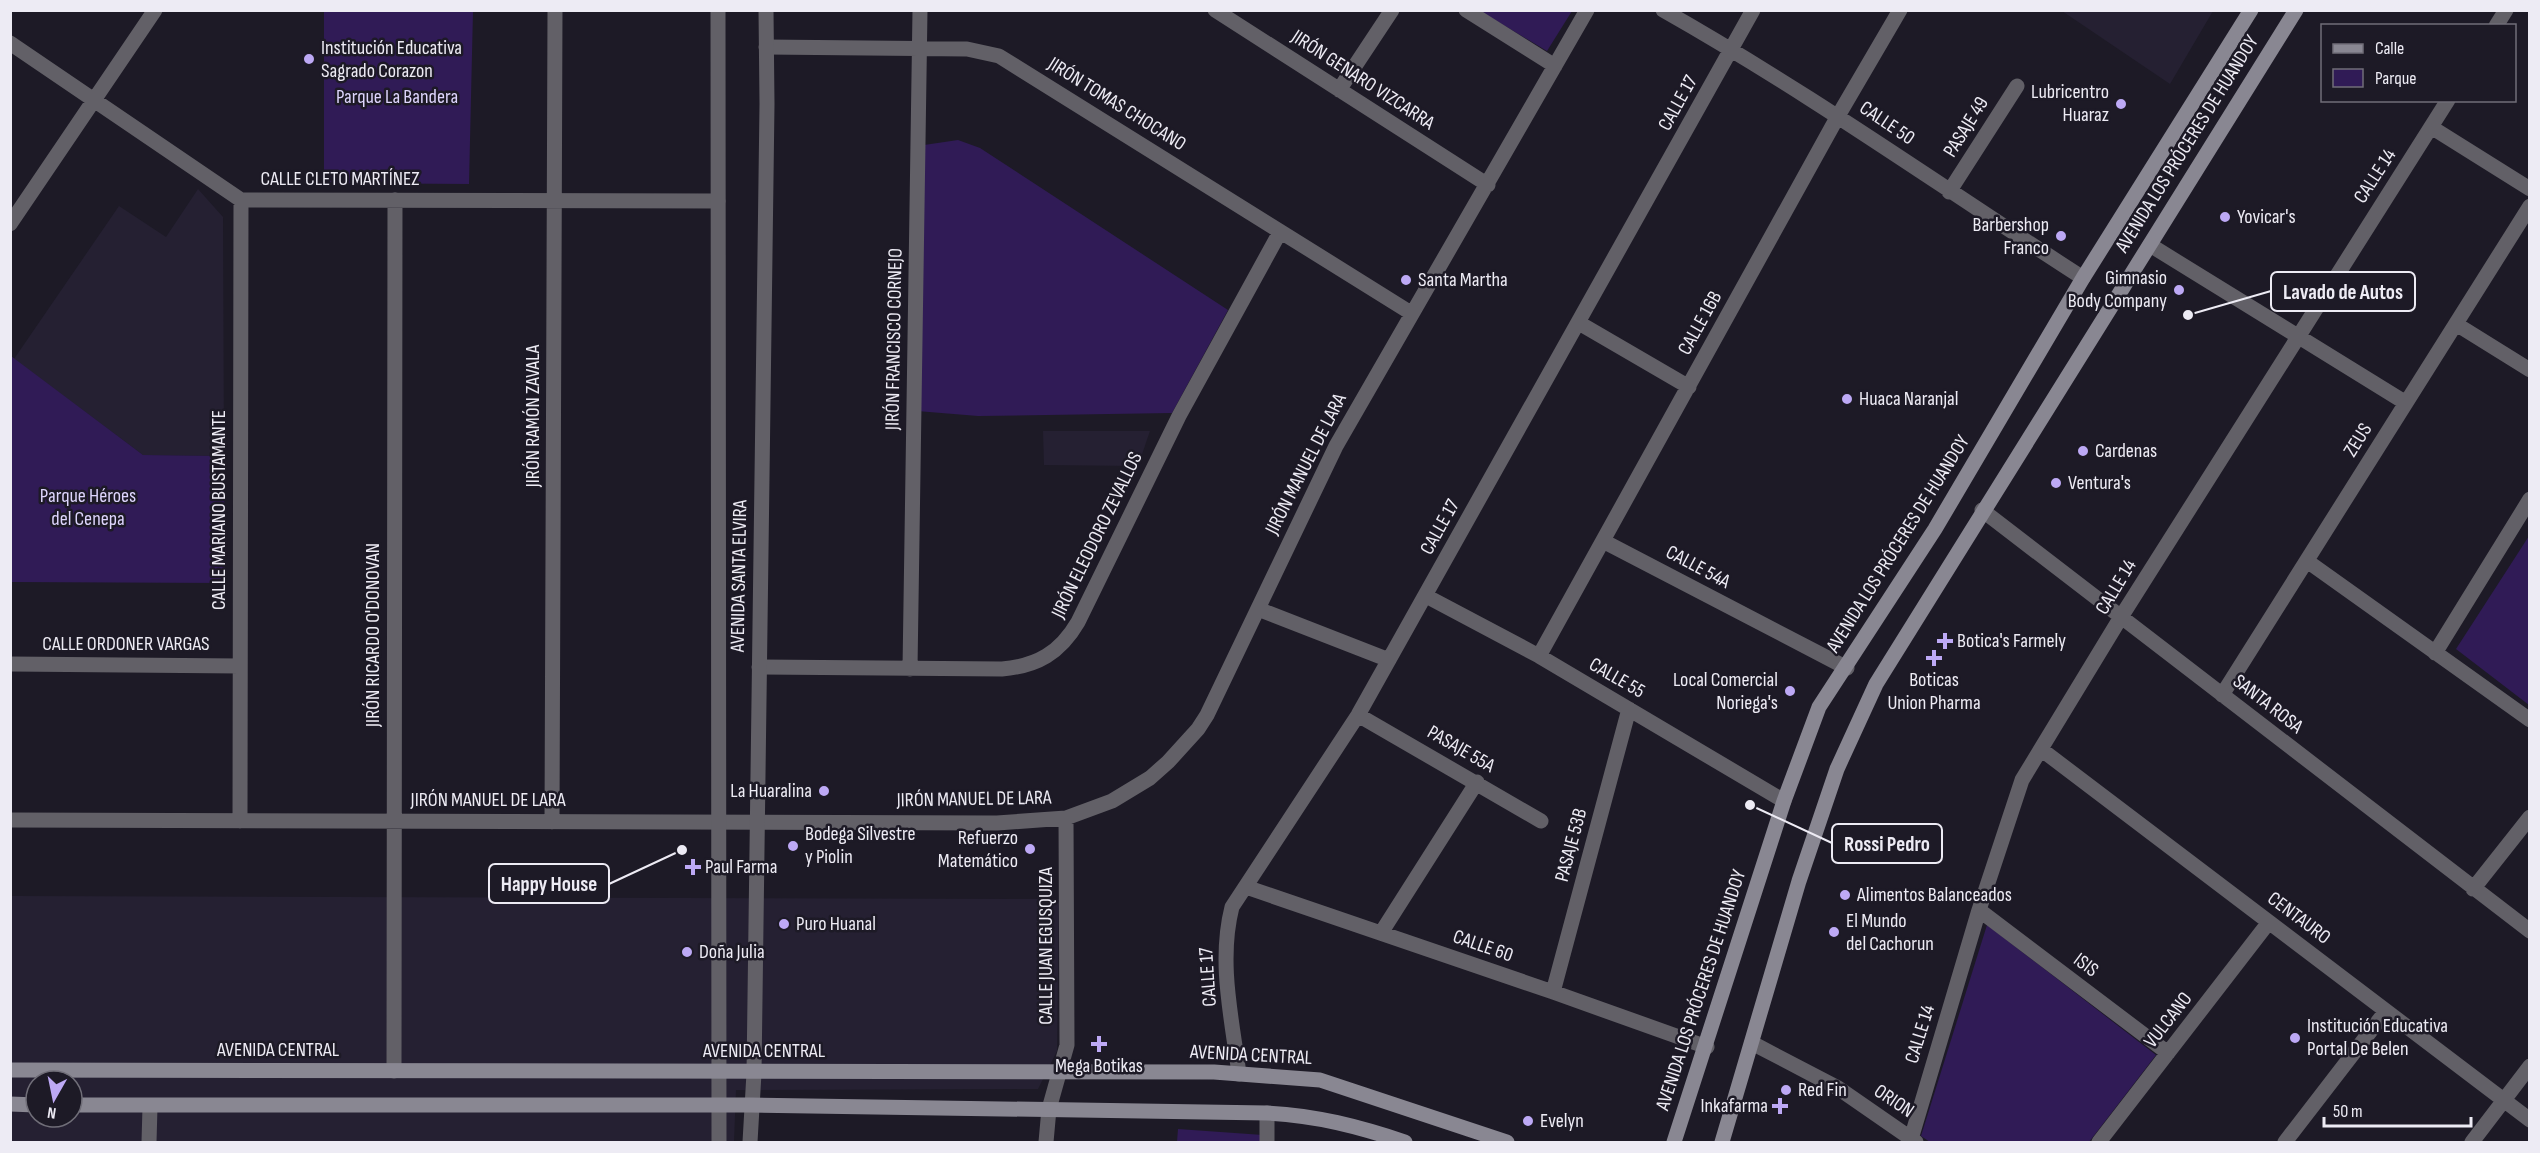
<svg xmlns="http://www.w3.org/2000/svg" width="2540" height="1153" font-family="'Sofia Sans Condensed',sans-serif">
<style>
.built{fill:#252032;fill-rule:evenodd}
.green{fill:#301b56}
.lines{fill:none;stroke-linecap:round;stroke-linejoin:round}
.minor{stroke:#626067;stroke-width:15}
.tertiary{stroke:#626067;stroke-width:15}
.secondary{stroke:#898792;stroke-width:15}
.poi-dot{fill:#bda9f5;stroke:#1d1a26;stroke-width:2}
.labels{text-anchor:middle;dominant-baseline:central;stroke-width:5;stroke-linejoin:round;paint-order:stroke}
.poi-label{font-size:20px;fill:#edebf4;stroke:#1d1a26;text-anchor:start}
.street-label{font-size:20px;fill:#edebf4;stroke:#1d1a26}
.park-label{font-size:20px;fill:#ded5fd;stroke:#1d1a26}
.leader{fill:none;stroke:#edebf4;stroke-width:2}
.callout-dot{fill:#edebf4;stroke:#1d1a26;stroke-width:2}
.callout{fill:#1d1a26;stroke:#edebf4;stroke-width:2}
.callout-label{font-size:21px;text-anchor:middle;font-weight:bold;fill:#edebf4}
</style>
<rect width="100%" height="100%" fill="#1d1a26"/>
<path class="built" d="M 2062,11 L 2213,11 L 2170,84 Z
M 198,189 L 223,217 L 224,456 L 143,455 L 14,359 L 119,206 L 166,237 Z
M 1043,431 L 1150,431 L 1138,466 L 1044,465 Z
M 11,896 L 1059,899 L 1057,1051 L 1038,1089 L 736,1090 L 734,1142 L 11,1142 ZM 36,1081 L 72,1081 L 72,1117 L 36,1117 Z"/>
<path class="green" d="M 324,11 L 473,11 L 469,184 L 324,183 Z
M 1480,11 L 1572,11 L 1547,51 Z
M 958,140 L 980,148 L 1228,310 L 1172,413 L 978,416 L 917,411 L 924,145 Z
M 11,356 L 143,455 L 224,456 L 225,583 L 11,582 Z
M 2529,536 L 2529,705 L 2456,649 Z
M 1987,925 L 2156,1055 L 2089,1142 L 1930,1142 L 1921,1136 Z
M 1178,1129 L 1263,1135 L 1262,1142 L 1177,1142 Z"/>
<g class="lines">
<path class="minor" d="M 1215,10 L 1488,185
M 1466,10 L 1555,66
M 1663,10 C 1808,92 1943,188 2083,278
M 2496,26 L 2506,10
M 10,43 L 241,200 L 718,201
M 766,47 L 967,49 L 999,56 L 1411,313
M 1339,90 L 1392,10
M 2431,127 L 2530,189
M 1949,192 L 2017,86
M 10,224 L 155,10
M 2150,245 L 2406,403
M 1579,323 L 1689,387
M 2456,324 L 2530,370
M 1982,510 L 2530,931
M 1603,541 L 1847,668
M 2307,561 L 2530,720
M 1426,596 L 1539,656 L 1784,801
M 1258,609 L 1389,660
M 2435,653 L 2530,499
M 1539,656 L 1838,116 L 1900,10
M 10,664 L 240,666
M 759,667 L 1002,669 C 1037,666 1060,653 1078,622 L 1179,416 L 1280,232
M 910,669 L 920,10
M 2222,695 L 2530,206
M 1358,715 L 1541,821
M 2042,750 L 2530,1120
M 10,820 L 997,823 L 1066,818 L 1112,801 L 1150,778 L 1168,762 L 1198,729 L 1207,715 L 1336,446 L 1587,10
M 240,821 L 241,200
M 552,822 L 555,10
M 1246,887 L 1553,992 L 1707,1047
M 2473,889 L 2530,817
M 1979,910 L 2168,1053
M 1381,933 L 1477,782
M 1553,992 L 1629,709
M 1752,1043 L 1838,1088 L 1916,1142
M 394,1071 L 395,200
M 1239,1074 C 1232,1019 1218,962 1232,907 L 1358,715 L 1753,10
M 1911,1139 L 1979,910 L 2022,780 L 2121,617 L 2448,100
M 149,1142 L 150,1107
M 1046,1142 L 1049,1109 L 1067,1045 L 1066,818
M 1267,1142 L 1267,1113
M 2099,1142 L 2269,922
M 2285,1142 L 2386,1011
M 2472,1142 L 2530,1066"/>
<path class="tertiary" d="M 718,10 L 719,1142
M 750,1142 L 754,1073 L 767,104 L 766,10"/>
<path class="secondary" d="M 10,1070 L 1214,1072 L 1320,1080 L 1507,1142
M 10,1104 L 36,1105
M 72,1105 L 750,1105 L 1267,1113 C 1315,1115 1360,1127 1405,1142
M 1674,1142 L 1784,801 L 1819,707 L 1935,529 L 2083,278 L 2251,10
M 1722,1142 L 1799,881 L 1837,769 L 1876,684 L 2296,10"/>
</g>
<g class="poi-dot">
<circle cx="309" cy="59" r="6"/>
<circle cx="2121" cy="104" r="6"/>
<circle cx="2225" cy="217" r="6"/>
<circle cx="2061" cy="236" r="6"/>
<circle cx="1406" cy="280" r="6"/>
<circle cx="2179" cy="290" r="6"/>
<circle cx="1847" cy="399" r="6"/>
<circle cx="2083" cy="451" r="6"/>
<circle cx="2056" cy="483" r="6"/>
<path d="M1942 632h6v6h6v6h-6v6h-6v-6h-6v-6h6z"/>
<path d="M1931 649h6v6h6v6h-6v6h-6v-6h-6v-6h6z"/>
<circle cx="1790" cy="691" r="6"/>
<circle cx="824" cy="791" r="6"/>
<circle cx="793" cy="846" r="6"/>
<circle cx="1030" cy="849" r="6"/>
<path d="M690 858h6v6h6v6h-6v6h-6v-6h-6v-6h6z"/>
<circle cx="1845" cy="895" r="6"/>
<circle cx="784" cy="924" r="6"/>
<circle cx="1834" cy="932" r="6"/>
<circle cx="687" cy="952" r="6"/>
<circle cx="2295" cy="1038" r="6"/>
<path d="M1096 1035h6v6h6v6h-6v6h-6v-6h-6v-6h6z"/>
<circle cx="1786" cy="1090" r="6"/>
<path d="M1777 1097h6v6h6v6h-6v6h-6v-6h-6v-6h6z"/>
<circle cx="1528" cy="1121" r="6"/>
</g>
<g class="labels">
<g class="poi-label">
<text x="321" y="48">Institución Educativa<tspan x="321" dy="23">Sagrado Corazon</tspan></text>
<text x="2109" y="92" text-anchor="end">Lubricentro<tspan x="2109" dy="23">Huaraz</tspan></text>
<text x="2237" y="217">Yovicar's</text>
<text x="2049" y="225" text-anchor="end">Barbershop<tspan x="2049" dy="23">Franco</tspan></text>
<text x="2167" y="278" text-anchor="end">Gimnasio<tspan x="2167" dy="23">Body Company</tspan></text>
<text x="1418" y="280">Santa Martha</text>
<text x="1859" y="399">Huaca Naranjal</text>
<text x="2095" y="451">Cardenas</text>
<text x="2068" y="483">Ventura's</text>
<text x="1957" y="641">Botica's Farmely</text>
<text x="1778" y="680" text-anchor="end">Local Comercial<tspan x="1778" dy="23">Noriega's</tspan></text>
<text x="1934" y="680" text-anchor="middle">Boticas<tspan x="1934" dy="23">Union Pharma</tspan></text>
<text x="812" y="791" text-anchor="end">La Huaralina</text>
<text x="805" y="834">Bodega Silvestre<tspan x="805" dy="23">y Piolin</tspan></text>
<text x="1018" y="838" text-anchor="end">Refuerzo<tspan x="1018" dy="23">Matemático</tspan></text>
<text x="705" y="867">Paul Farma</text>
<text x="1857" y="895">Alimentos Balanceados</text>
<text x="1846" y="921">El Mundo<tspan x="1846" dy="23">del Cachorun</tspan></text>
<text x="796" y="924">Puro Huanal</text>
<text x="699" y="952">Doña Julia</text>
<text x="2307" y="1026">Institución Educativa<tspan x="2307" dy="23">Portal De Belen</tspan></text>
<text x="1099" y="1066" text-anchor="middle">Mega Botikas</text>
<text x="1798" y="1090">Red Fin</text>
<text x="1768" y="1106" text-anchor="end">Inkafarma</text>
<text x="1540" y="1121">Evelyn</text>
</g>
<g class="street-label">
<text transform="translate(1363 80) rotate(33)">JIRÓN GENARO VIZCARRA</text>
<text transform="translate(1678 103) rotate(-61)">CALLE 17</text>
<text transform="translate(1117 104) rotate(32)">JIRÓN TOMAS CHOCANO</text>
<text transform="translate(1887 123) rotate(34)">CALLE 50</text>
<text transform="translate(1966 127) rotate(-58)">PASAJE 49</text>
<text transform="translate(2187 144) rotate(-58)">AVENIDA LOS PRÓCERES DE HUANDOY</text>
<text transform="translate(2375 176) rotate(-57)">CALLE 14</text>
<text x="340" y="179">CALLE CLETO MARTÍNEZ</text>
<text transform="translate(1700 323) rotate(-61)">CALLE 16B</text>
<text transform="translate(894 339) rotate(-89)">JIRÓN FRANCISCO CORNEJO</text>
<text transform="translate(533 416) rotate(-90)">JIRÓN RAMÓN ZAVALA</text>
<text transform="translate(2358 440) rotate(-58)">ZEUS</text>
<text transform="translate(1306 464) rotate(-63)">JIRÓN MANUEL DE LARA</text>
<text transform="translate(219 510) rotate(-90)">CALLE MARIANO BUSTAMANTE</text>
<text transform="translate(1440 527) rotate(-61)">CALLE 17</text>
<text transform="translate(1097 535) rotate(-64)">JIRÓN ELEODORO ZEVALLOS</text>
<text transform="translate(1898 544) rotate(-58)">AVENIDA LOS PRÓCERES DE HUANDOY</text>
<text transform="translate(1698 567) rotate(28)">CALLE 54A</text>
<text transform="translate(739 576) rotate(-89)">AVENIDA SANTA ELVIRA</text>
<text transform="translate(2116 587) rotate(-59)">CALLE 14</text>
<text transform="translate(373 635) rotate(-90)">JIRÓN RICARDO O'DONOVAN</text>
<text x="126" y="644">CALLE ORDONER VARGAS</text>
<text transform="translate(1617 678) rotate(30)">CALLE 55</text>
<text transform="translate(2268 704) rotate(38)">SANTA ROSA</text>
<text transform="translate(1461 749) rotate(30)">PASAJE 55A</text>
<text transform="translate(974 799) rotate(-1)">JIRÓN MANUEL DE LARA</text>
<text x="488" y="800">JIRÓN MANUEL DE LARA</text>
<text transform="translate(1571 845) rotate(-75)">PASAJE 53B</text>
<text transform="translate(2299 918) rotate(37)">CENTAURO</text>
<text transform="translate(1046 946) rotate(-90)">CALLE JUAN EGUSQUIZA</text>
<text transform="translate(1483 946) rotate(19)">CALLE 60</text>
<text transform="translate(2086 965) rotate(37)">ISIS</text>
<text transform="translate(1208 977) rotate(-94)">CALLE 17</text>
<text transform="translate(1701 990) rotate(-72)">AVENIDA LOS PRÓCERES DE HUANDOY</text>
<text transform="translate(2168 1020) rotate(-52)">VULCANO</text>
<text transform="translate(1920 1034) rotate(-73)">CALLE 14</text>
<text x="278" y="1050">AVENIDA CENTRAL</text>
<text x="764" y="1051">AVENIDA CENTRAL</text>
<text transform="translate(1251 1055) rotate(3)">AVENIDA CENTRAL</text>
<text transform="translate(1894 1101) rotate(34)">ORION</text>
</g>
<g class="park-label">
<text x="397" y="97">Parque La Bandera</text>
<text x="88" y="496">Parque Héroes<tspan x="88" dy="23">del Cenepa</tspan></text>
</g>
</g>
<path class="leader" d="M2188 315L2271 291M1750 805L1832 843M682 850L609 884"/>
<g class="callout-dot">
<circle cx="2188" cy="315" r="6"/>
<circle cx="1750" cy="805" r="6"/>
<circle cx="682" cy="850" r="6"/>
</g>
<g class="callout">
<rect x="2271" y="272" width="144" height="39" rx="6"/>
<rect x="1832" y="824" width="110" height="39" rx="6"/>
<rect x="489" y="864" width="120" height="39" rx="6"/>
</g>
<g class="callout-label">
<text x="2343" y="299">Lavado de Autos</text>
<text x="1887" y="851">Rossi Pedro</text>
<text x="549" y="891">Happy House</text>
</g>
<rect width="2540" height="1153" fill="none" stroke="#edebf4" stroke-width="24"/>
<rect x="2321" y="24" width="195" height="78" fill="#1d1a26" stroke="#706e78" stroke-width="1.5"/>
<rect x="2333" y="44" width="30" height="9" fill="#898792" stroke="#706e78" stroke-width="1.5"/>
<text x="2375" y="54" font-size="18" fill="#edebf4">Calle</text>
<rect x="2333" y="69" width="30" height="18" fill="#301b56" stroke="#706e78" stroke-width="1.5"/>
<text x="2375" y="84" font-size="18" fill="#edebf4">Parque</text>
<g transform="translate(54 1099) rotate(189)"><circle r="28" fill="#1d1a26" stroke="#706e78" stroke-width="1.5"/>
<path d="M0-4.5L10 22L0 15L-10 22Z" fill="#bda9f5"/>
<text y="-9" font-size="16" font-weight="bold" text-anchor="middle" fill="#edebf4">N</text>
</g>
<path d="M2324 1117v9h147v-9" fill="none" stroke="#edebf4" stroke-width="3"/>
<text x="2333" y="1117" font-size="18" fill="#edebf4" stroke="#1d1a26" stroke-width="4.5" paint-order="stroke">50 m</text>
</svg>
